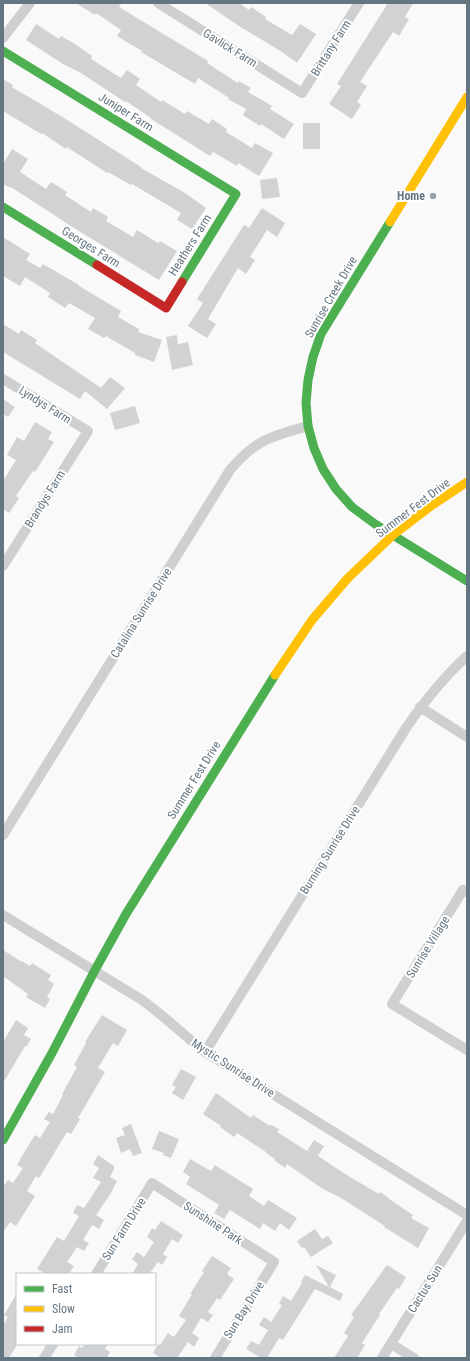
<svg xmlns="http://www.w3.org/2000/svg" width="470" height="1361" font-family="'Roboto Condensed',sans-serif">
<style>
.building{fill:#d0d2d3}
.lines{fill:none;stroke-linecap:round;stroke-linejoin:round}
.street{stroke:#cecfd0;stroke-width:10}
.fast{stroke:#4caf50;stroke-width:9}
.slow{stroke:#ffc107;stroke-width:9}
.jam{stroke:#c62828;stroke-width:9}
.poi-dot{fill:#99a4ac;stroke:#fff;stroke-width:1.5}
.labels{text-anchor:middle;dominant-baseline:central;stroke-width:4;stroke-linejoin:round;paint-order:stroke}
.street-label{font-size:12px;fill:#657683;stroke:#fff}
.poi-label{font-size:12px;font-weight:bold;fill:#657683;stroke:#fff;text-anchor:end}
</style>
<rect width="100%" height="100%" fill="#f9f9f9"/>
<path class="building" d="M 76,3 L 122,3 L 119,7 L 208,61 L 207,63 L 238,83 L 239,81 L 251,88 L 248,92 L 272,106 L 270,109 L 294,124 L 284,139 L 261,124 L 260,126 L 243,115 L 246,109 L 228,99 L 229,98 L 198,78 L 195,84 L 141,52 L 142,51 L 117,36 L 121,30 L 96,13 L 95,15 Z
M 205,3 L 239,3 L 249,10 L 251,7 L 266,17 L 265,19 L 292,35 L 300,24 L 316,34 L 297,63 L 282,52 L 239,26 Z
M 388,3 L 413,3 L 405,17 L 409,19 L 399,36 L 393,32 L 360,82 L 367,86 L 357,102 L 361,105 L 352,119 L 329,104 L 341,86 L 337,84 Z
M 36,24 L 59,39 L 61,36 L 75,44 L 92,56 L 91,59 L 121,78 L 127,70 L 140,79 L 136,85 L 161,102 L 162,100 L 185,114 L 187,111 L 209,124 L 212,119 L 227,129 L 226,132 L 252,148 L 255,143 L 273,153 L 259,176 L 238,163 L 237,166 L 213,152 L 210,156 L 151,119 L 151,118 L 126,101 L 125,102 L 81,73 L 63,64 L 26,40 Z
M 3,79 L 13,85 L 12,87 L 64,118 L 141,167 L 141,168 L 185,193 L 206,208 L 192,229 L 177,220 L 181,213 L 132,184 L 131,185 L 108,172 L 107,173 L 67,147 L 66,149 L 42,133 L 41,134 L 3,111 Z
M 303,123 L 320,123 L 320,149 L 303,149 Z
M 12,149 L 28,159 L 20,172 L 46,189 L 51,182 L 67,192 L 65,195 L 91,212 L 93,208 L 108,217 L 106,221 L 133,237 L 137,230 L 158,243 L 160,241 L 177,251 L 159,280 L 74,228 L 11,187 L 11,188 L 3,184 L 3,164 Z
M 277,178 L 280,197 L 262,199 L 260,180 Z
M 262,208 L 285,223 L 277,237 L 267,230 L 250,257 L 255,260 L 246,274 L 238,268 L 208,319 L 216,324 L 207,338 L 188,326 L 203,303 L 197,299 L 244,225 L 249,228 Z
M 3,237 L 30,254 L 26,260 L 40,268 L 43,264 L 79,285 L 79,286 L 121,311 L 118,317 L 139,329 L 138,332 L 162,340 L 154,362 L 135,355 L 135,353 L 106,336 L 104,338 L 88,329 L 95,318 L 69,303 L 65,308 L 48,297 L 50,293 L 25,277 L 20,286 L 3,276 Z
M 3,324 L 19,334 L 21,330 L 37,340 L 35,343 L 101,388 L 110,377 L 125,388 L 107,409 L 85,391 L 80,399 L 3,352 Z
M 177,335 L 178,344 L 188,342 L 193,365 L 172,370 L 166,337 Z
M 3,399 L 15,407 L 8,417 L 3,414 Z
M 135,406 L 140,423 L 115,430 L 110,413 Z
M 35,422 L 52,432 L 48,439 L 54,442 L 35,472 L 33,471 L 16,496 L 19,498 L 9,513 L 3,509 L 3,481 L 16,460 L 7,455 L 17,437 L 24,441 Z
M 3,950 L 22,962 L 22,961 L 30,966 L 32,963 L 51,975 L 48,980 L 54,984 L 47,997 L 50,999 L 45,1008 L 26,997 L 28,994 L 3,976 Z
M 102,1015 L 127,1030 L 118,1046 L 113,1043 L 98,1068 L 105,1072 L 78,1118 L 80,1119 L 71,1134 L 67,1132 L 39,1178 L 36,1176 L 27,1191 L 35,1196 L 16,1226 L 10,1222 L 3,1232 L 3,1187 L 8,1180 L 13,1183 L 23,1168 L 17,1165 L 22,1156 L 35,1135 L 40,1138 L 50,1122 L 44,1119 L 49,1112 L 53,1114 L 63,1095 L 62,1094 L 77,1067 L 74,1065 L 86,1043 L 85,1042 Z
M 16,1020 L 28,1028 L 24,1035 L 31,1039 L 26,1047 L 25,1046 L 3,1083 L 3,1042 Z
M 181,1069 L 196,1077 L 183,1100 L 172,1093 L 176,1087 L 172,1085 Z
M 216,1093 L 251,1118 L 253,1115 L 270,1126 L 271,1125 L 279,1129 L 277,1132 L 307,1151 L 314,1140 L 324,1146 L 318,1156 L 345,1174 L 379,1194 L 380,1192 L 389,1198 L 389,1199 L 413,1215 L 411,1218 L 429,1228 L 418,1248 L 384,1227 L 385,1226 L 341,1198 L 323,1189 L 287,1164 L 285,1168 L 274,1160 L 275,1159 L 266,1153 L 266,1152 L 237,1133 L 234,1137 L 220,1127 L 221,1126 L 203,1114 Z
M 131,1124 L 142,1153 L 133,1156 L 130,1149 L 121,1153 L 116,1138 L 125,1135 L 122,1128 Z
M 159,1131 L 179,1139 L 171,1158 L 163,1155 L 164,1153 L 152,1149 Z
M 98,1155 L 114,1166 L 114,1169 L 110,1177 L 117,1181 L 111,1193 L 96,1215 L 104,1220 L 99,1229 L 92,1225 L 83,1240 L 89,1243 L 84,1251 L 77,1247 L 67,1262 L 74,1266 L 69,1274 L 46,1274 L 37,1269 L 57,1237 L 64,1241 L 79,1216 L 73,1213 L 77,1205 L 84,1208 L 101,1182 L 93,1178 L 99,1168 L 93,1164 Z
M 190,1159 L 211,1171 L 215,1165 L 253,1189 L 249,1196 L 264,1206 L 268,1200 L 297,1218 L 289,1230 L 280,1223 L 275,1231 L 263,1223 L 260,1229 L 230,1210 L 224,1219 L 214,1213 L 219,1205 L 186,1184 L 190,1177 L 183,1172 Z
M 161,1221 L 183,1235 L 178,1243 L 172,1239 L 163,1254 L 167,1257 L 162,1265 L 158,1262 L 149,1274 L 132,1274 L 138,1264 L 132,1259 L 137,1252 L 144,1257 L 154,1242 L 147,1237 L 152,1228 L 155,1230 Z
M 315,1229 L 322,1239 L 328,1236 L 333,1243 L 311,1257 L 304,1247 L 302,1248 L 297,1241 Z
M 212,1256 L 231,1268 L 227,1274 L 234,1279 L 220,1300 L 217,1298 L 208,1312 L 213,1315 L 208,1322 L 201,1318 L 192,1333 L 199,1338 L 194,1347 L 188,1342 L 177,1358 L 161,1358 L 153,1353 L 158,1344 L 160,1345 L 168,1333 L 174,1337 L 186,1320 L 179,1316 L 192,1294 L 190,1294 L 204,1272 L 202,1271 Z
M 316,1265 L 336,1275 L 330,1287 L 343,1294 L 340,1301 L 315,1289 L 283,1340 L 279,1338 L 267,1358 L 261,1358 L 246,1349 L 251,1341 L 259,1345 L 268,1330 L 259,1325 L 264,1317 L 271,1322 L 282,1305 L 279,1304 L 283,1296 L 291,1301 L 302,1283 L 301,1282 L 305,1275 L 329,1287 Z
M 387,1265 L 406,1277 L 399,1289 L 397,1288 L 379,1314 L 380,1315 L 362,1343 L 365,1345 L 357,1358 L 334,1358 L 348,1336 L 344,1333 L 354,1317 L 351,1315 Z
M 17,1293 L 17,1345 L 9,1358 L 3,1358 L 3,1325 L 8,1317 L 4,1315 Z
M 85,1344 L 108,1344 L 105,1349 L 110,1352 L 107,1358 L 79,1358 L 74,1355 L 79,1346 L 82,1348 Z"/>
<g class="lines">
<path class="street" d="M 158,3 L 302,93 L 359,3
M 3,38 L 30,3
M 3,379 L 88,431 L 3,566
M 420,707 L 467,737
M 3,835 L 230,470 C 255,440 272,436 308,426
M 467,892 L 463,890 L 392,1004 L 467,1050
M 3,915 L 142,1000 C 164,1016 184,1035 205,1052 L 467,1215
M 205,1052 L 406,728 C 424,702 444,677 467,656
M 96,1274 L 152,1183 L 274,1262 L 215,1358
M 391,1344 L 414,1358
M 44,1358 L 53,1344
M 382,1358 L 467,1221"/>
<path class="fast" d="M 3,51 L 236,194 L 182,282
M 3,207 L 97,265
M 390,222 L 321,334 L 313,357 L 308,380 L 306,403 L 308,426 L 314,448 L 323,469 L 336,489 L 352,507 L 375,524 L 467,581
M 3,1140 L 52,1053 L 95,970 L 126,914 L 275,675"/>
<path class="slow" d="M 390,222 L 467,97
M 275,675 L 312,620 L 348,578 L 393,535 L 431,506 L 467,482"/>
<path class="jam" d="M 97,265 L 166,308 L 182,282"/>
</g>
<circle class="poi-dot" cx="433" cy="196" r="4"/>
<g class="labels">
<g class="street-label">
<text transform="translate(230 48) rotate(32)">Gavlick Farm</text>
<text transform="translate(331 48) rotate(-58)">Brittany Farm</text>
<text transform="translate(126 112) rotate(32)">Juniper Farm</text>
<text transform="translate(190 245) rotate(-58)">Heathers Farm</text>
<text transform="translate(91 247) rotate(32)">Georges Farm</text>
<text transform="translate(331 297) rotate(-60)">Sunrise Creek Drive</text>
<text transform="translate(45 405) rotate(32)">Lyndys Farm</text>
<text transform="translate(45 499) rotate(-58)">Brandys Farm</text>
<text transform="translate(413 508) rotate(-37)">Summer Fest Drive</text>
<text transform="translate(141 613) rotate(-58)">Catalina Sunrise Drive</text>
<text transform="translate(194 780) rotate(-58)">Summer Fest Drive</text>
<text transform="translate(330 850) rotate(-58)">Burning Sunrise Drive</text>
<text transform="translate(428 947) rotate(-58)">Sunrise Village</text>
<text transform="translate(233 1068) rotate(33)">Mystic Sunrise Drive</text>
<text transform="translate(213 1223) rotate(33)">Sunshine Park</text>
<text transform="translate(124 1229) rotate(-58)">Sun Farm Drive</text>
<text transform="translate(425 1289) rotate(-58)">Cactus Sun</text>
<text transform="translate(244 1310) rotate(-58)">Sun Bay Drive</text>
</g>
<g class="poi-label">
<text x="425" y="196">Home</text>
</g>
</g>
<rect width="470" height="1361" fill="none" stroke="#657683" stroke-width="8"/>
<rect x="16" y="1273" width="140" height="72" fill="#ffffff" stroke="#c1c8cd"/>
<rect x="24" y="1286" width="20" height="6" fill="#4caf50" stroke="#c1c8cd"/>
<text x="52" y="1293" font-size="12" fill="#657683">Fast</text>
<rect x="24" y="1306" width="20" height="6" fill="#ffc107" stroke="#c1c8cd"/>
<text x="52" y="1313" font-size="12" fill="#657683">Slow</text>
<rect x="24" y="1326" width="20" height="6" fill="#c62828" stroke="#c1c8cd"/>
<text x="52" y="1333" font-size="12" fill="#657683">Jam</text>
</svg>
